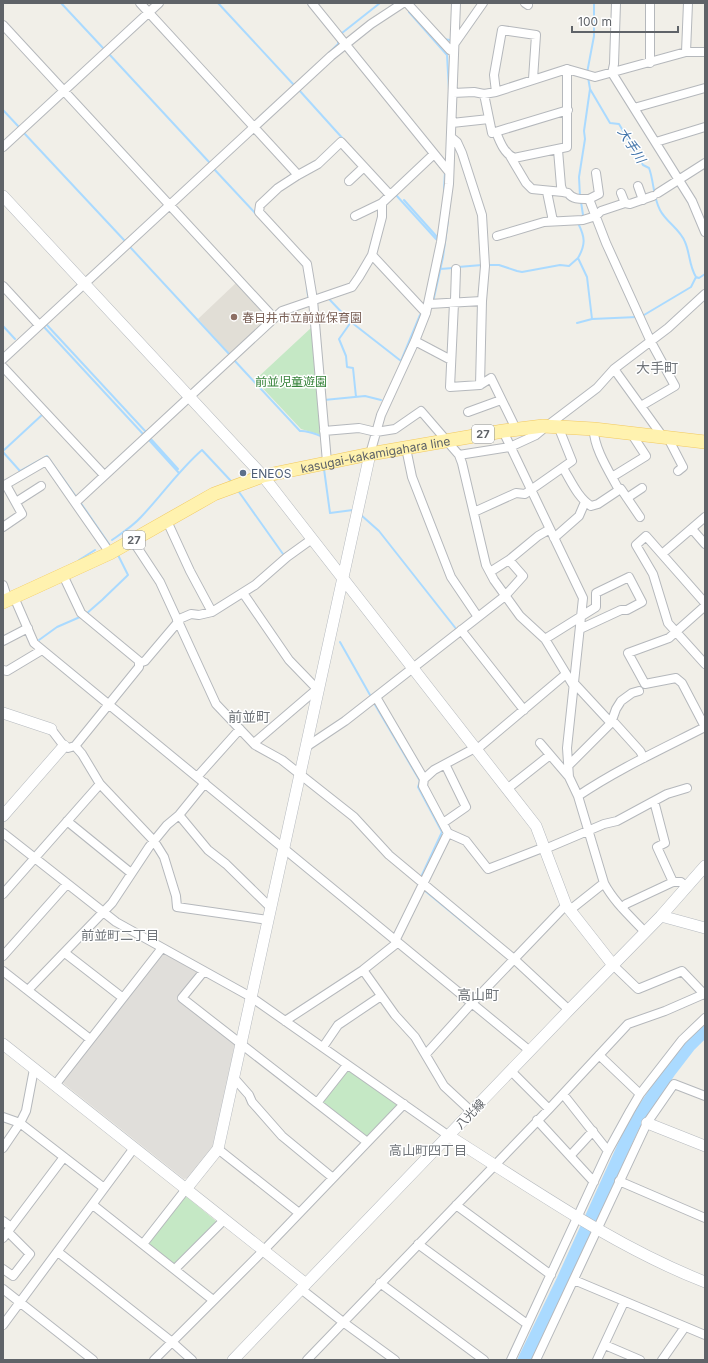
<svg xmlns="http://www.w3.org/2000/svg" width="708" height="1363" font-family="Inter,'Noto Sans JP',sans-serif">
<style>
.industrial{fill:#e0deda}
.education{fill:#e1ded6}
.green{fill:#c5e8c5}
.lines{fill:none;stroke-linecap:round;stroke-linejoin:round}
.stream{stroke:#aadaff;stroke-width:2}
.river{stroke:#aadaff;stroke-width:13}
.street-casing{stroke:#b5b8bc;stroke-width:10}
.secondary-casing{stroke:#b6babf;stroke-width:12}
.primary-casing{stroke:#f2c960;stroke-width:14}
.street{stroke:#fff;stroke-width:8}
.secondary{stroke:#fff;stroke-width:11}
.primary{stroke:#fff2af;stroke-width:13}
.education-dot{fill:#8d6e63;stroke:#fff;stroke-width:1.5}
.service-dot{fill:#5c6f8a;stroke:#fff;stroke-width:1.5}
.labels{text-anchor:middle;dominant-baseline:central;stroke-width:3;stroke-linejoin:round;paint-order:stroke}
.shield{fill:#fff;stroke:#8f9295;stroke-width:1}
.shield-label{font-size:11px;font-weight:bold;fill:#5f6368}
.education-label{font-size:12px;fill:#785e54;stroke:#fff;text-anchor:start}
.park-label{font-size:12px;fill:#348238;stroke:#fff}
.street-label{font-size:12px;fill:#5f6368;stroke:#fff}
.service-label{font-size:12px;fill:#4e5e75;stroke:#fff;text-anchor:start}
.water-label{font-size:13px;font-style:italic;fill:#4174aa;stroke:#fff}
.neighbourhood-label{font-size:13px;fill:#70757a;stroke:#fff}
.quarter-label{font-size:14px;fill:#70757a;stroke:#fff}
</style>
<rect width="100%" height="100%" fill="#f1efe8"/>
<path class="industrial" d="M 162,953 L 165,953 L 198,971 L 199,974 L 179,999 L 235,1044 L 214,1144 L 212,1148 L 189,1178 L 184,1179 L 63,1083 L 63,1080 Z"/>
<path class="education" d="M 237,282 L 268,315 L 269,319 L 230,354 L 198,319 Z"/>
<path class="green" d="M 312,327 L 321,435 L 301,429 L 255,380 Z
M 347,1070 L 349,1070 L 397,1103 L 397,1106 L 368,1137 L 365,1137 L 323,1104 L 323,1100 Z
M 187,1197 L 216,1221 L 216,1223 L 177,1264 L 174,1264 L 149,1245 L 149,1241 L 184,1198 Z"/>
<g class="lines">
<path class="stream" d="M 61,3 L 103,48
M 218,3 L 293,84
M 409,12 L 447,55 L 449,90
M 342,33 L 380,3
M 443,39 L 450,40
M 329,53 L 338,44 L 338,40
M 109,54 L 209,162
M 587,73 L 594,36 L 594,3
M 588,77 L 590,89 L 610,123 L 619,124 L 643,165 L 649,168 C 654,181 653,197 660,210 C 666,222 680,229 685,242 C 690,253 689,266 696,277 L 699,278 L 705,274
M 299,90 L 345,141
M 3,110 L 18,126
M 24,133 L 124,240
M 214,169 L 257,215
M 444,189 L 445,172
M 396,195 L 436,239
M 580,196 L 579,177 L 585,139 L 584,131 L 590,89
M 404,200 L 438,238
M 581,202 L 583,215 L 581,218
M 578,223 C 585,237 586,244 578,258 L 587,277 L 592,319
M 130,247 L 230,355
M 487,265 L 499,265 L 517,271 L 522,272 L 560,265 L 569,266 L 578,258
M 458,267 L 482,265
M 440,269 L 453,268
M 307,286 L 308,296
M 327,299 L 329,299 L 351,322 L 401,361 L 420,315
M 433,302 L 443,257 L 448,220
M 644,315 L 691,287 L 696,277
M 351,322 L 339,339 L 346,356 L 347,367 L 353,368 L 356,397
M 577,323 L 592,319 L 637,317
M 46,324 L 146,432 L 145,434
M 3,326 L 15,339
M 44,327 L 143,434
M 234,360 L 300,431 C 307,430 315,434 321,436 L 321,438
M 324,401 L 324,400 L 365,396 L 381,400
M 150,438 L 178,469
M 149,440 L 179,473
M 3,451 L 43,414
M 3,452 L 20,471 L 47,456 L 77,498
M 324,469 L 330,513 L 353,510
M 239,492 L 283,554
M 80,502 L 109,544
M 361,515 L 379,531 L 457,630
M 112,540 C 122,533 133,526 141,517 C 162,495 179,470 202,450 L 231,481
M 79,560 L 95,550
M 86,614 L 102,600 L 128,575 L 118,555
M 39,640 L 57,627 L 80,617
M 340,642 L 370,695
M 374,703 L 420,781 L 418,787 L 442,832 L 421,877
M 424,890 L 480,936"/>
<path class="river" d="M 524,1360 L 563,1280 L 634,1124 L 669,1072 L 689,1046 L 705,1030"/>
<g class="street-casing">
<path id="street" d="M 140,3 L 298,175
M 312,3 L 449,172
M 407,3 L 450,50 L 453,52
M 525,3 L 528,5
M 616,3 L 614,64 L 612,73 L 692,201 L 705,232
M 3,25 L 274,318
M 455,43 L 483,3
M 686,52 L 688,3
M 650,63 L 650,3
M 496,92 L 494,75 L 502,30 L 536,35 L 533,79
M 453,93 L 474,92 L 484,94 L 496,92 L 567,69 L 595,77 L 686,52 L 705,52
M 484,94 L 492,133 L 568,110
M 634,108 L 705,88
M 452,123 L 489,119
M 496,132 C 500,142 504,153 514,158 L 567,147 L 567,69
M 451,137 L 457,142 L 462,153 L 482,215 L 485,266 L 482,301 L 480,385
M 656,142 L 705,127
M 3,147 L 159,3
M 558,150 L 561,186 L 563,192 L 568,193 C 573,200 581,199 589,199 L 606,243 L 651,342 L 675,386 L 641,406
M 510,156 L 526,183 L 532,189 L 563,192
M 349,181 L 364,167
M 638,186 L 643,200
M 547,192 L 553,221
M 621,193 L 625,203
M 658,193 L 705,163
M 589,199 L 599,194 L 596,173
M 355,216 L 382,203
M 497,236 L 544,222 L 583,220 L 596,216 L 601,211 L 625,203 L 630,204 L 653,196
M 372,255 L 426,313
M 456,269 L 455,300 L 454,303 L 450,387 L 480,385 L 491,378 L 516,429
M 3,286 L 39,325
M 429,304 L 482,301
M 415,341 L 451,360
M 3,359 L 331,56 L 371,24 L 403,3
M 3,367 L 104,475
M 614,369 L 663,437
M 468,412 L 501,400
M 547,426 L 597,388 L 614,369 L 668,328 L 705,294
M 594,429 C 593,447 610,473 619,490 L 621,489 L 640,517
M 324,431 L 359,428 L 376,432 L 395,429 L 421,411 L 459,455 L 462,463 L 486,565 L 494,580 L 520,616 L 545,639 L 573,685
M 503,431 L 583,598 L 567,748 L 569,777 L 578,796 L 604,883 C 614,902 630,916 645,932
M 668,438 L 683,467 L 678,471
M 406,448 L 412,477 L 451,577 L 478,617
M 370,454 L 381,415 L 415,341 L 426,313 L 441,242 L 449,184 L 456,3
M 459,455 L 510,447 L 536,435 L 542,430 L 543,426
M 327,462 L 313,300 L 307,264 L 259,212 L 260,205 L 278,188 L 298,175 L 318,164 L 341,142 L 390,195
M 563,468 C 571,481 578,498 591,506 L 598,504 L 619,490
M 612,477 L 646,456 L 631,433
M 3,486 L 46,461 L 110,553
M 627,498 L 642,488
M 16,502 L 41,486
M 76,502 L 282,311 L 352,287 L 359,277 L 372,255 L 382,217 L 382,203 L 434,154
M 474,512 L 516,493 L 525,494 L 572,461 L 558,426
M 167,521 L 190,571 L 212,612
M 3,527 L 22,514 L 6,485
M 692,529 L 705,544
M 554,538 L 579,516 L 585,502
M 133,541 L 160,582 L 216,704 L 255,745 L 282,760 L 354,817 L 389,855 L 514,959 L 569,1010
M 662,554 L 705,517
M 490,572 L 509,560 L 538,536 L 550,529
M 63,575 L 81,613 L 139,661 L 139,667 L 75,746
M 3,585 L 8,600
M 243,593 L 289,660 L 318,690
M 14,597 L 34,643 L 530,1051
M 705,603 L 646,536 L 636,545 L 653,574 L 668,623 L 705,664
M 177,620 L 191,614 L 199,615 L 212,612 L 255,585 L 287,557 L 312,539
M 461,630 L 524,710
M 545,639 L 596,607 L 596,593 L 629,577 L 642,602 L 627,610 L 621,610 L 580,629
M 3,641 L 28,628
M 139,663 L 145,661 L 178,622
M 3,670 L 7,671 L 42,650
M 573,682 L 611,723
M 376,697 L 424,779 L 423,786 L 448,833 L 395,941
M 612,720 L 640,751 L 644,758
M 51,729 L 64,746 L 68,748 L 75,746 L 82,754 L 100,784 L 154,841 L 164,857 L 176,896 L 177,907 L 268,920
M 254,743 L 317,689
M 540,743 L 569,777
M 306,747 L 345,721 L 505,596 L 523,576 L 509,560
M 476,750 L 566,674
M 568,766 L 611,723 L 616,709 L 621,701 L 632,693 L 639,691
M 197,777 L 240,729
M 424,779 L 434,770 L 475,748
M 507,789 L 550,755
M 578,796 C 618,769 662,749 705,727 L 682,683 L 676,678 L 645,684 L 628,653 L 669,638 L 705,606
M 654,801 L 665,843 L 657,847 L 673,882
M 179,815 L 208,850 L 226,864 L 271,908
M 67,821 L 131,873
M 443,823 L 466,807 L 445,764
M 3,833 L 116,922 L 251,997 L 449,1136
M 448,833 L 466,841 L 488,869 L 545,847
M 545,849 L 604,824 L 617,821 L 667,794 L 687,788
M 3,894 L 100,784
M 622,908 L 626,904 L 673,882 L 681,882 L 687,887
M 570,910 L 604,883
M 65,953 L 123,998
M 3,956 L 67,884
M 613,965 L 638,989 L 682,971 L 705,995
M 363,970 L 395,1015 L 415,1037 L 444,1086 L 472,1112
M 3,971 L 90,1039
M 204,971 L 182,998 L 367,1142
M 28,990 L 112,903 L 149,847 L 167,825 L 179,815 L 205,783
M 285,1021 L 363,970 L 397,943
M 323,1047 L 338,1025 L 381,996
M 426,1054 L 472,1003 L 566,905
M 599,1055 L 640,1094
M 511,1071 L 549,1109
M 234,1078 L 249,1095 L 252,1102 L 282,1136 L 333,1178
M 55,1085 L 162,948
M 563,1094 L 608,1151
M 317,1103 L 347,1065
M 3,1117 L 20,1123 L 104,1188
M 537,1120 L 594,1182
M 3,1148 L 20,1123 L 26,1111 L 34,1069
M 218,1149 L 299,1213
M 570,1156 L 593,1131
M 619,1181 L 705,1218
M 93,1205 L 213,1300
M 456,1205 L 551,1275
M 3,1221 L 11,1227
M 3,1238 L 64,1157
M 143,1244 L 186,1189
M 418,1244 L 527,1324
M 58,1252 L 172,1342 L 192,1360
M 3,1269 L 13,1276 L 30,1254 L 8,1232
M 175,1269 L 225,1219
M 574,1280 L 705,1335
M 380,1283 L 484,1360
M 3,1289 L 93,1360
M 301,1289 L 343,1322 L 395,1360
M 3,1325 L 134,1148
M 605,1345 L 640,1360
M 154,1360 L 264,1250 L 404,1104
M 307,1360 L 549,1109 L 628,1024 L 665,1011 L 704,994
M 511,1360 L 608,1151 L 630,1111 L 640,1094 L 682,1040 L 705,1018
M 536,1360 L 647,1123 L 674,1084 L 705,1096
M 597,1360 L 624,1302
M 662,1360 L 685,1327"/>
</g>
<g class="secondary-casing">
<path id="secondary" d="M 3,196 L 263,476 L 536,826 L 566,905 L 613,965
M 3,713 L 51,729
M 3,816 L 64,746
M 661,916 L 705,928
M 3,1044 L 306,1284
M 647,1123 L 705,1146
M 449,1136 C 532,1188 613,1246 705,1282
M 186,1189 L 218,1149 L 370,454
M 233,1360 L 569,1010 L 661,916 L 705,866"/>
</g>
<g class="primary-casing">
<g id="primary">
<path id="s1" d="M 3,602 L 110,553 L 214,494 L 263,476 L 370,454 L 503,431 L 543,426 L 594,429 L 705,442"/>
</g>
</g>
<use href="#street" class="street"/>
<use href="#secondary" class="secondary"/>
<use href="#primary" class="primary"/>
</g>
<circle class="education-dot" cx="234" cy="317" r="4"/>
<circle class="service-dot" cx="243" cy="473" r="4"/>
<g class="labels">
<g class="shield">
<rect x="472" y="425" width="22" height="18" rx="3"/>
<rect x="123" y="531" width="22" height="18" rx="3"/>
</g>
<g class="shield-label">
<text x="483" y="434">27</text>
<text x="134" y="540">27</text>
</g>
<g class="education-label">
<text x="242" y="317">春日井市立前並保育園</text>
</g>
<g class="park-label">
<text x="291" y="381">前並児童遊園</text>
</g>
<g class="street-label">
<text stroke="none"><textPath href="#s1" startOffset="404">kasugai-kakamigahara line</textPath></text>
<text transform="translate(470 1114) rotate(-46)">八光線</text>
</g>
<g class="service-label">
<text x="251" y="473">ENEOS</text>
</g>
<g class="water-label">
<text transform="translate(632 145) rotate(57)">大手川</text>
</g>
<g class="neighbourhood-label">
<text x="120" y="935">前並町二丁目</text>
<text x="428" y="1150">高山町四丁目</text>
</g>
<g class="quarter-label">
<text x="657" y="367">大手町</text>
<text x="249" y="716">前並町</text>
<text x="478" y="994">高山町</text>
</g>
</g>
<rect width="708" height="1363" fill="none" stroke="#5f6368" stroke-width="8"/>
<path d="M572 26v6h106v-6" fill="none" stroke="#5f6368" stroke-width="2"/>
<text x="578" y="26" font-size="12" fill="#5f6368" stroke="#ffffff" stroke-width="3" paint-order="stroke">100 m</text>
</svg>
